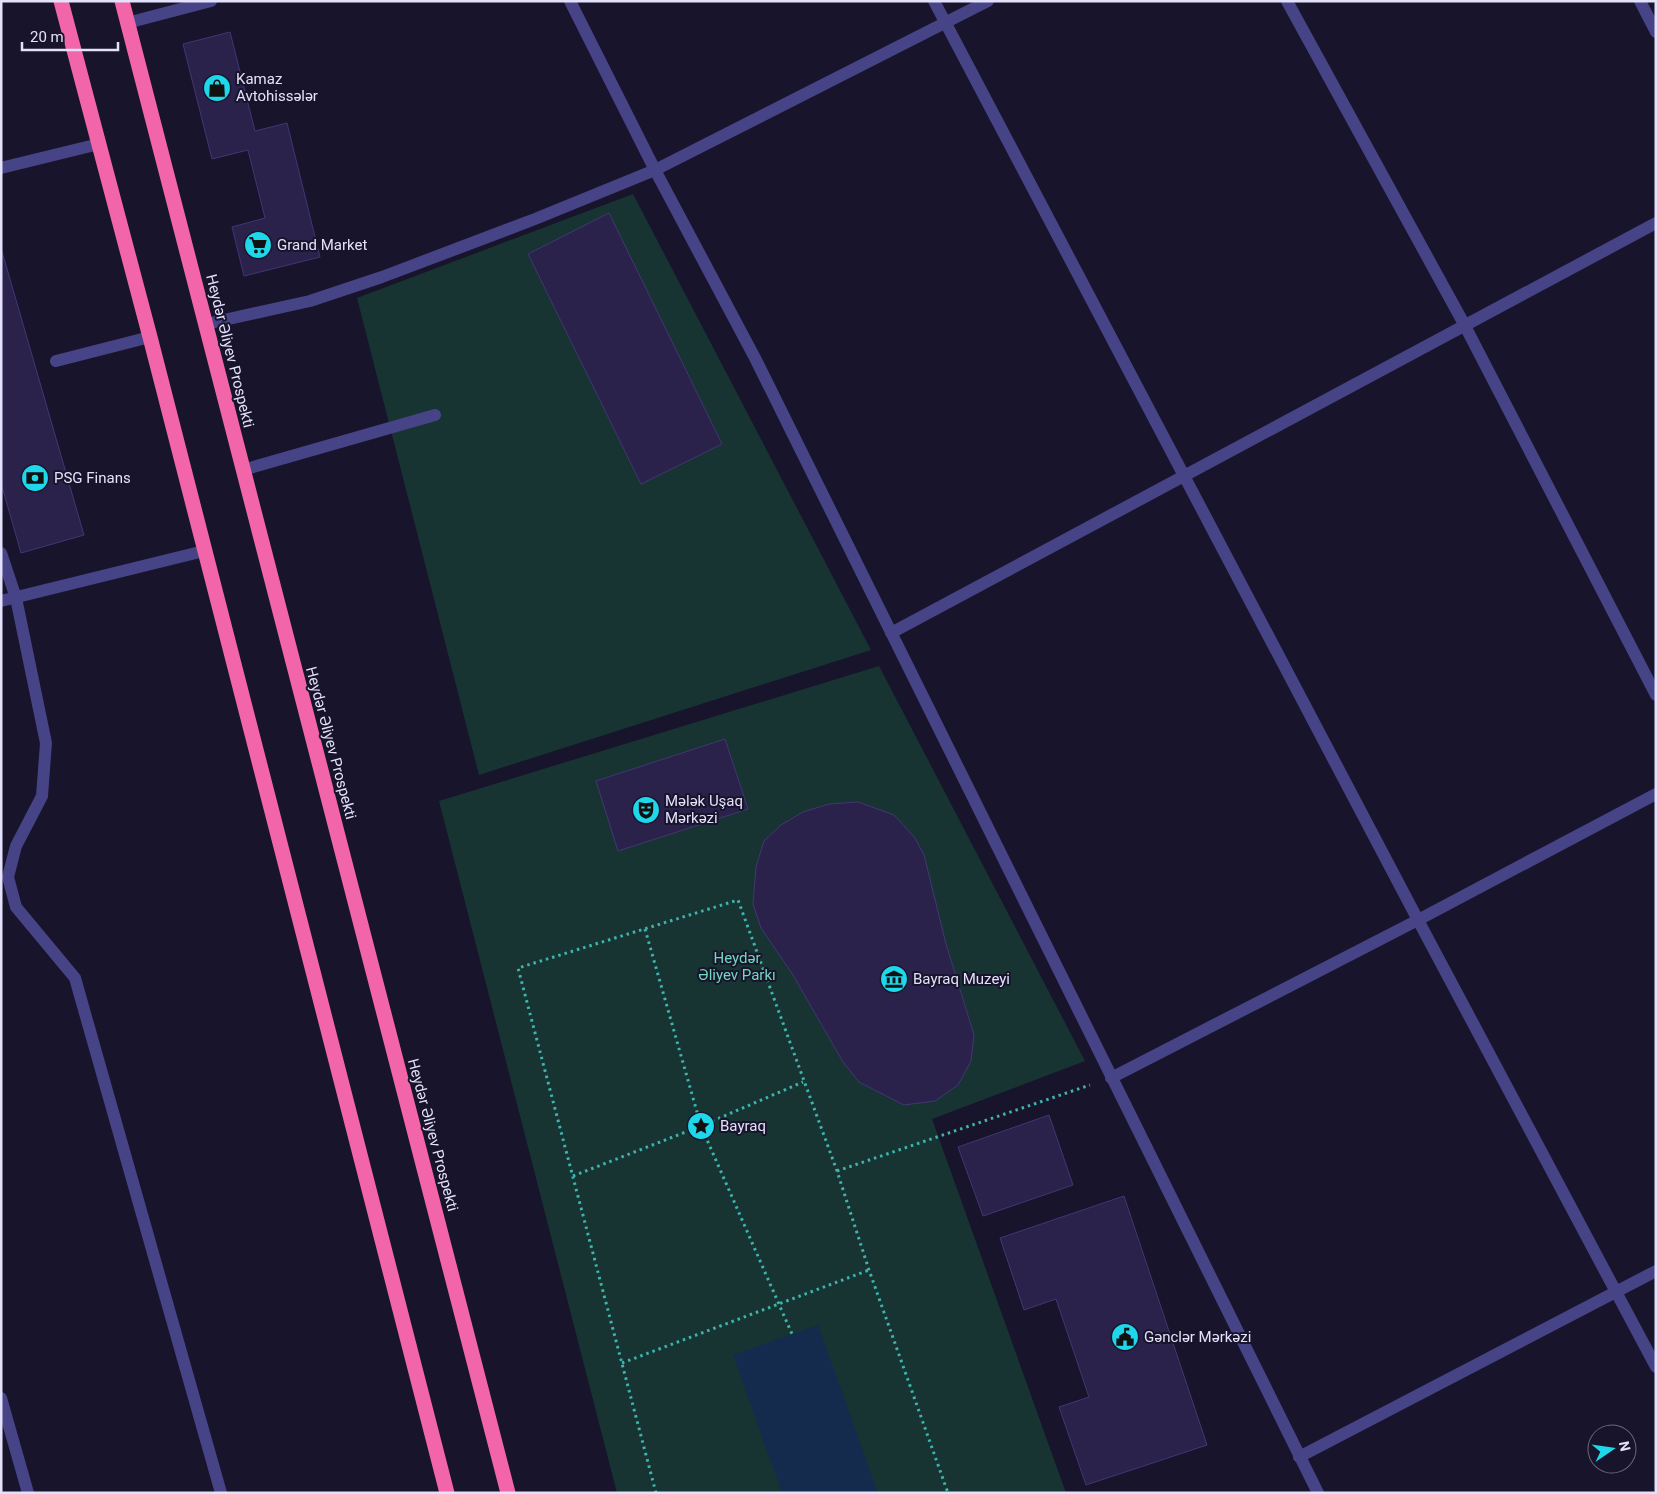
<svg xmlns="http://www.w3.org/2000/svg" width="1657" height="1494" font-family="Roboto,sans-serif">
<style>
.green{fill:#173433}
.water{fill:#152b4e}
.building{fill:#2a224a;stroke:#423674}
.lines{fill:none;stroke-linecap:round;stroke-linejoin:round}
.path{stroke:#3db4ad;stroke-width:3;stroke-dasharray:2.5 4;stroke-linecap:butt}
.minor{stroke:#464386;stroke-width:12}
.highway{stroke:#f266a9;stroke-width:15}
.labels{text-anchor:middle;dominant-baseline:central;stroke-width:4;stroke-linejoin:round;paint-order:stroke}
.poi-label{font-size:15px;fill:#e4e1fc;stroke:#18142b;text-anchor:start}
.street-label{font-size:15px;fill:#e4e1fc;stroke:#18142b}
.park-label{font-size:15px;fill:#71d8be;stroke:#18142b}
</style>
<rect width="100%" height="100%" fill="#18142b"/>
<path class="green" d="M 633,194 L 871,650 L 479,775 L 357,298 Z
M 879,666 L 1085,1061 L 932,1119 L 1066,1493 L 617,1493 L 439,801 Z"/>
<path class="water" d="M 818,1325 L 878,1493 L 782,1493 L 733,1355 Z"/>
<path class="building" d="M 230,32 L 255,131 L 287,123 L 320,257 L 244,276 L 232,227 L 265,218 L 248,150 L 212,159 L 183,44 Z
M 609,213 L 722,444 L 641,484 L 528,254 Z
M 1,248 L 84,535 L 21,553 L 1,483 Z
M 725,739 L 748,809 L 618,851 L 596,781 Z
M 858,802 L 894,815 L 915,838 L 924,855 L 946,944 L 974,1035 L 971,1061 L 958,1085 L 935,1101 L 904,1105 L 859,1082 L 843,1062 L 793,975 L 761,928 L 753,904 L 756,867 L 764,841 L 781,825 L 803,812 L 829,804 Z
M 1049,1115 L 1073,1185 L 983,1216 L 958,1147 Z
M 1124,1196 L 1207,1445 L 1086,1485 L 1059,1407 L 1089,1397 L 1056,1299 L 1024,1310 L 1000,1238 Z"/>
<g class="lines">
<path class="path" d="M 645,929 L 701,1126 L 792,1334
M 837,1171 L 1090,1085
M 573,1176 L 701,1126 L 803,1082
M 622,1363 L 869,1270
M 656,1493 L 518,968 L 738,900 L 837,1171 L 869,1270 L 948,1493"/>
<path class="minor" d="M 570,1 L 655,170 L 755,358 L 1318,1493
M 934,1 L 1418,920 L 1656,1367
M 1287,1 L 1464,324 L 1656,695
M 1640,1 L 1656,32
M 127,23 L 211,1
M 1,168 L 99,144
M 206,324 L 310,301 L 382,277 L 535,219 L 655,170 L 988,1
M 56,361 L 150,337
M 243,470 L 435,415
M 1,553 L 16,598 L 46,743 L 42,796 L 16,846 L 8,877 L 16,907 L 75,978 L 221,1493
M 1,601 L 204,551
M 891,633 L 1656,223
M 1111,1078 L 1418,920 L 1656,794
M 1,1398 L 28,1493
M 1299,1457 L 1656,1271"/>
<path class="highway" d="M 61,1 L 150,337 L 447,1493
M 122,1 L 508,1493"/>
</g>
<defs>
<g id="shop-disc" transform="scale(1.4375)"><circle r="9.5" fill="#1ed7eb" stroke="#18142b"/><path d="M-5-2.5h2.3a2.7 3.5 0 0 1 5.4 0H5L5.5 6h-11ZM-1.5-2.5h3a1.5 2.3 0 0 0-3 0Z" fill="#111"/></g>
<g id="supermarket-disc" transform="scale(1.4375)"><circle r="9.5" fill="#1ed7eb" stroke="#18142b"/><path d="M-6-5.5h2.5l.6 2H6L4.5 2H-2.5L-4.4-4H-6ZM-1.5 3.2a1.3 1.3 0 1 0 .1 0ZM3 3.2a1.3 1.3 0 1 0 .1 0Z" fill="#111"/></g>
<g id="bank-disc" transform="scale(1.4375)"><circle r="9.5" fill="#1ed7eb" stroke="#18142b"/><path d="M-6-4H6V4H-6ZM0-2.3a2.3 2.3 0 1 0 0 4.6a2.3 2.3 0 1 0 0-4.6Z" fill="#111"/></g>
<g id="theatre-disc" transform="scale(1.4375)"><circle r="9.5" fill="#1ed7eb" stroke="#18142b"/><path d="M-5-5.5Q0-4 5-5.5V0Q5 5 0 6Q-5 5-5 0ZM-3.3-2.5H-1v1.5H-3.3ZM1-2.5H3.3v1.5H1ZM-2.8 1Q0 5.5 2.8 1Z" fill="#111"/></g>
<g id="museum-disc" transform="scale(1.4375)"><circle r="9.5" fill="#1ed7eb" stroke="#18142b"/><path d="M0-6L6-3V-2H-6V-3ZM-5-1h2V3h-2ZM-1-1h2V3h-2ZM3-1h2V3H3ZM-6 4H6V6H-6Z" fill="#111"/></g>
<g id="sight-disc" transform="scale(1.4375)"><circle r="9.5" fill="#1ed7eb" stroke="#18142b"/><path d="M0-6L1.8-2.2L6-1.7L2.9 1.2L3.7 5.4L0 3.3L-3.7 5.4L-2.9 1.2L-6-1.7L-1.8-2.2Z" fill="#111"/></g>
<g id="civic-disc" transform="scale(1.4375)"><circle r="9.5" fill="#1ed7eb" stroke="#18142b"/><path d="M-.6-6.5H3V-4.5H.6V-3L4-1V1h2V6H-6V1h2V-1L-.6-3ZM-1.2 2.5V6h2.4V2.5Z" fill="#111"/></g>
</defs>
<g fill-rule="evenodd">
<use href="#shop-disc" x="217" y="88"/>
<use href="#supermarket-disc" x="258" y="245"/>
<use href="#bank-disc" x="35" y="478"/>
<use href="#theatre-disc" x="646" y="810"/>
<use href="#museum-disc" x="894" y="979"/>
<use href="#sight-disc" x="701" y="1126"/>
<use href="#civic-disc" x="1125" y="1337"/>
</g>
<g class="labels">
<g class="poi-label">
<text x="236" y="79">Kamaz<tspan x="236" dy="17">Avtohissələr</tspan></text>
<text x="277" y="245">Grand Market</text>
<text x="54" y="478">PSG Finans</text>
<text x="665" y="801">Mələk Uşaq<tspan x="665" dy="17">Mərkəzi</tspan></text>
<text x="913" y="979">Bayraq Muzeyi</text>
<text x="720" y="1126">Bayraq</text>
<text x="1144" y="1337">Gənclər Mərkəzi</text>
</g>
<g class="street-label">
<text transform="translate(230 351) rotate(76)">Heydər Əliyev Prospekti</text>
<text transform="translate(331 743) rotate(75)">Heydər Əliyev Prospekti</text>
<text transform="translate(433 1135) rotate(75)">Heydər Əliyev Prospekti</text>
</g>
<g class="park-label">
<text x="737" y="958">Heydər<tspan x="737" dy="17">Əliyev Parkı</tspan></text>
</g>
</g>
<rect width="1657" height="1494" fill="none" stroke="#e4e1fc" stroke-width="5"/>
<g transform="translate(1612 1449) rotate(77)"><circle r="24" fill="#18142b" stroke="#6a667f"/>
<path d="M0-4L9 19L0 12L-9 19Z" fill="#1ed7eb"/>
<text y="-8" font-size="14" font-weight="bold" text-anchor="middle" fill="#e4e1fc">N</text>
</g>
<path d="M22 42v8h96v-8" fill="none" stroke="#e4e1fc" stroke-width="2.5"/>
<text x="30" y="42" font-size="15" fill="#e4e1fc" stroke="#18142b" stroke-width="4" paint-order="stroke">20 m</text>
</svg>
